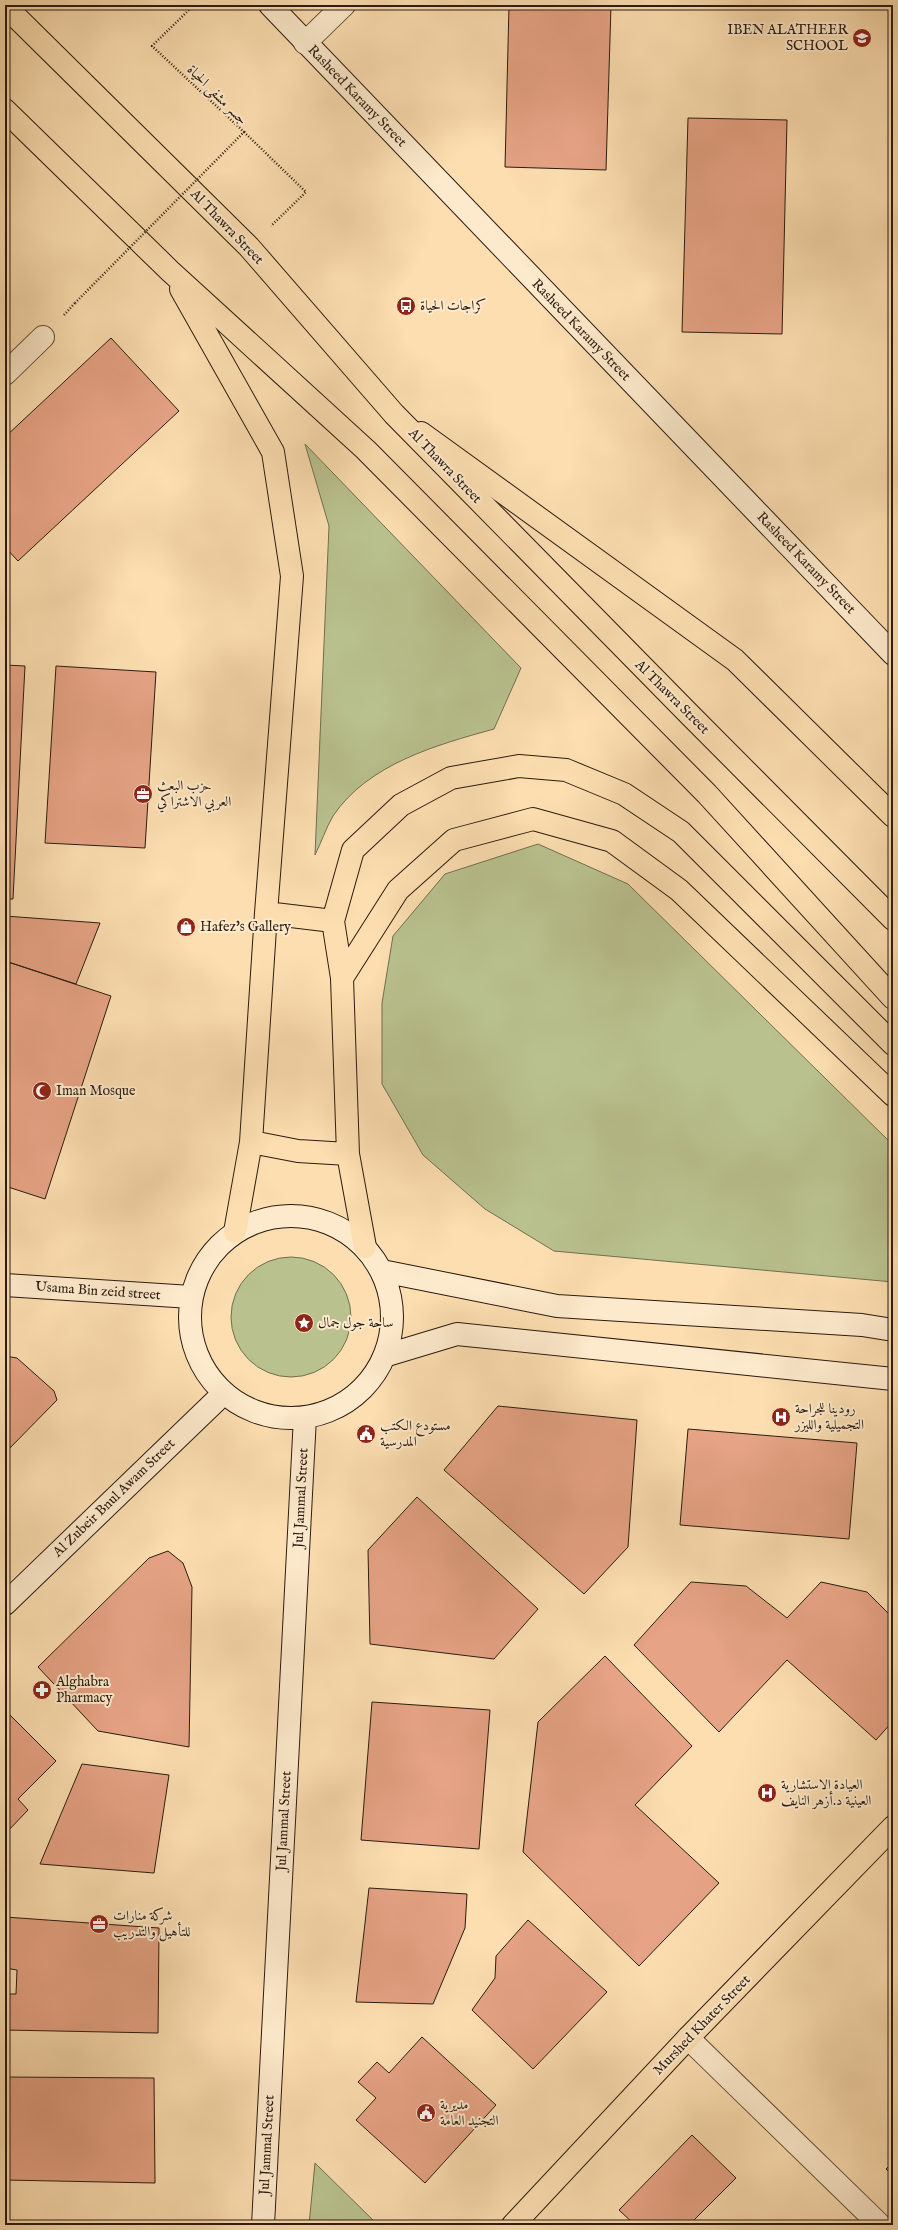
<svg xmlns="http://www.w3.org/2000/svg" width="898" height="2230" font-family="'IM FELL English',Amiri,serif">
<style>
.green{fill:#b9c28f;stroke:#726e50}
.building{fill:#e6a385;stroke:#2a1b10}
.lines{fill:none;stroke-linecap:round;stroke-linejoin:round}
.minor-casing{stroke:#5e4c38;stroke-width:24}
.secondary-casing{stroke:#2a1b10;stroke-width:24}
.primary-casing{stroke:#2a1b10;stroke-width:24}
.trunk-casing{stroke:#2a1b10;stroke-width:24}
.path{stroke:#2a1b10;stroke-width:2.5;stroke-dasharray:1 2;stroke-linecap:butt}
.minor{stroke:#fdeacc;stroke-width:22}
.secondary{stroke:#fdeacc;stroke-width:22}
.primary{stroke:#fcdeb0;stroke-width:22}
.trunk{stroke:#fcdeb0;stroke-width:22}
.path-bridge{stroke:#2a1b10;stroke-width:2.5;stroke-dasharray:1 2;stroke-linecap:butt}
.labels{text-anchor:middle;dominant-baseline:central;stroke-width:4;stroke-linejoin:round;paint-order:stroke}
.poi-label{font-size:14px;fill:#2a1b10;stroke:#fdeacc;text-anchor:start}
.street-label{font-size:14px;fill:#2a1b10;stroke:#fdeacc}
</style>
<rect width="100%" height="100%" fill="#fcdeb0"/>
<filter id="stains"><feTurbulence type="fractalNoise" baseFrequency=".005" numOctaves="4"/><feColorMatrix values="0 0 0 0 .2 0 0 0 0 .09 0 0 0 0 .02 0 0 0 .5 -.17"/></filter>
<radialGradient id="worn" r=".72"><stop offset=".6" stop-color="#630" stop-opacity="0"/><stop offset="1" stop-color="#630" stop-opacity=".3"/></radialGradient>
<path class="green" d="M 305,444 L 521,668 L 494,729 C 436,745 368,764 333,816 C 326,828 321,843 315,855 L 329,526 Z
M 538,844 L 628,884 L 893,1145 L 893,1282 L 554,1251 L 485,1209 L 423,1155 L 382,1084 L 382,1003 L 393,936 L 445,874 Z
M231 1317a60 60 0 1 1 120 0a60 60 0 1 1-120 0Z
M 315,2163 L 378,2225 L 309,2225 Z"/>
<path class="building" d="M 509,5 L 611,5 L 606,170 L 505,167 Z
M 688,118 L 787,120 L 782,334 L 682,332 Z
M 111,338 L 179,411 L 18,561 L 5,547 L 5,437 Z
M 5,665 L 25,666 L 13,899 L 5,899 Z
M 56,666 L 156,672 L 145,848 L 45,843 Z
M 5,916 L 100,923 L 76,984 L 5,961 Z
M 5,961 L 111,996 L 45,1199 L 5,1186 Z
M 5,1356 L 17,1358 L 54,1391 L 57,1400 L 5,1453 Z
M 498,1406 L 637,1420 L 628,1547 L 584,1594 L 444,1470 Z
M 688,1429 L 857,1443 L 849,1539 L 680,1525 Z
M 417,1497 L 538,1609 L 494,1659 L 370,1644 L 368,1550 Z
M 168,1551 L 183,1563 L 192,1587 L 189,1747 L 98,1731 L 38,1667 L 149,1558 Z
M 691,1582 L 746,1586 L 787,1618 L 821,1582 L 867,1592 L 893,1618 L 893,1721 L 876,1740 L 787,1660 L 719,1732 L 634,1645 Z
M 605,1656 L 692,1746 L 635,1805 L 719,1883 L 639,1966 L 523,1852 L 538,1722 Z
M 372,1702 L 490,1710 L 479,1849 L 361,1840 Z
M 5,1710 L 56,1761 L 18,1799 L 28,1810 L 5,1834 Z
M 82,1764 L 169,1775 L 154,1873 L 40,1864 Z
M 369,1888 L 467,1894 L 465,1928 L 433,2004 L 356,2002 Z
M 5,1917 L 159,1928 L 158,2033 L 5,2030 L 5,1994 L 16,1994 L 17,1970 L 5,1968 Z
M 528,1920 L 607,1992 L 533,2069 L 472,2010 L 495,1978 L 496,1956 Z
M 422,2037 L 496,2105 L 425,2183 L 356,2120 L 376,2098 L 358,2082 L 377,2062 L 389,2073 Z
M 5,2077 L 154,2078 L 155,2183 L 5,2180 Z
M 692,2135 L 736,2178 L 689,2225 L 635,2225 L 619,2210 Z
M 893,2162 L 893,2176 L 886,2169 Z
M 5,2220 L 74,2225 L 5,2225 Z"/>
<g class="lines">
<g class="minor-casing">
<path id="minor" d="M 305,43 L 344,5
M 5,374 L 43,337
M 688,2038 L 880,2225"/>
</g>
<g class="secondary-casing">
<path id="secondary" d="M 270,5 L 893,654
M190 1317a101 101 0 1 1 202 0a101 101 0 1 1-202 0Z
M 382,1271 L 557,1306 L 862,1325 L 893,1330
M 5,1285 L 191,1297
M 384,1356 L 457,1334 L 893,1379
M 5,1604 L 224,1393
M 263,2225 L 305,1417"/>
</g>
<g class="primary-casing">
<path id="primary" d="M 421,433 L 735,660 L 893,816
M 513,2225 L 688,2038 L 893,1827"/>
</g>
<g class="trunk-casing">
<path id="trunk" d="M 5,6 L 249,247 L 394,414 L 690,715 L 893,919
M 5,110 L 170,271 L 366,450 L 707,794 L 893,998
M 181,289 L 273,452 L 292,576 L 266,913 L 251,1142 L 235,1232
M 266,913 L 333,921
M 342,978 L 398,890 L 454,840 L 533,819 L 612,841 L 679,890 L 893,1095
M 251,1142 L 298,1151 L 348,1154
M 365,1247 L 348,1154 L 342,978 L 333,921 L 353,850 L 401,805 L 451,778 L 519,766 L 566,770 L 624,794 L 681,832 L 893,1044"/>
</g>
<path class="path" d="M 244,132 L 306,192 L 271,226
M 64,315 L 75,303"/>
<use href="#minor" class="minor"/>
<use href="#secondary" class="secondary"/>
<use href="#primary" class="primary"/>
<use href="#trunk" class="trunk"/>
<path class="path-bridge" d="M 75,303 L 244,132 L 152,46 L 194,5"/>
</g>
<defs>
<g id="school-disc" transform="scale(1)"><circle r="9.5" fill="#8f2418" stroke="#fdeacc"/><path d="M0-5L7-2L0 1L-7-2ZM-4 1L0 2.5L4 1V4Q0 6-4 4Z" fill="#fff"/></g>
<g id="bus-disc" transform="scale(1)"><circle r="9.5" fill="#8f2418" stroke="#fdeacc"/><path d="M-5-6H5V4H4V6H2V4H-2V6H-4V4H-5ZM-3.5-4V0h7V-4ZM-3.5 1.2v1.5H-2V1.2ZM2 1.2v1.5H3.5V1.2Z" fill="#fff"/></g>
<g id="office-disc" transform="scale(1)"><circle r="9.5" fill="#8f2418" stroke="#fdeacc"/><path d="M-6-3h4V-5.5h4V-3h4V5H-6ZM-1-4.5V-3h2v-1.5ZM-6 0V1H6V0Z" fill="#fff"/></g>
<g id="shop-disc" transform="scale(1)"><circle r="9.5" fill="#8f2418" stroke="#fdeacc"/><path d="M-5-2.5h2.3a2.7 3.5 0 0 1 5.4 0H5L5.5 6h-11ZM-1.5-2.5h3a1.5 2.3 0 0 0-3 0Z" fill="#fff"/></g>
<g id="mosque-disc" transform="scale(1)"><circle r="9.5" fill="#8f2418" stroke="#fdeacc"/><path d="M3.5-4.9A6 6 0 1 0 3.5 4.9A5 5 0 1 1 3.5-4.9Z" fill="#fff"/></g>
<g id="sight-disc" transform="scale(1)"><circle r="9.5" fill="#8f2418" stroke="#fdeacc"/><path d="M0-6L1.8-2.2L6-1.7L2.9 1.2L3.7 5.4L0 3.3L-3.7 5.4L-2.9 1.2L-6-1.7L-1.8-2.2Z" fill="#fff"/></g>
<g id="hospital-disc" transform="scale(1)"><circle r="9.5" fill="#8f2418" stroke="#fdeacc"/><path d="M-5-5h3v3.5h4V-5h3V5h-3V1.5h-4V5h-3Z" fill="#fff"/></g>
<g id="civic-disc" transform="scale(1)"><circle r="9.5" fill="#8f2418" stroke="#fdeacc"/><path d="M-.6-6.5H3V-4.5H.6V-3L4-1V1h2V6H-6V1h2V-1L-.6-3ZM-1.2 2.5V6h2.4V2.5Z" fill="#fff"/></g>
<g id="pharmacy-disc" transform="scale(1)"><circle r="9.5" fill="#8f2418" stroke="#fdeacc"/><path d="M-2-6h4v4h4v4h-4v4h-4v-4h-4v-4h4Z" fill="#fff"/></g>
</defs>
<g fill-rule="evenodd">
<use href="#school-disc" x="862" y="38"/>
<use href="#bus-disc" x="406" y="306"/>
<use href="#office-disc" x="143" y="794"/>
<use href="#shop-disc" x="186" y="927"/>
<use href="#mosque-disc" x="42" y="1091"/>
<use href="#sight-disc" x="304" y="1323"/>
<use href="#hospital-disc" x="781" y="1417"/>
<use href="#civic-disc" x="366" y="1434"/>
<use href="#pharmacy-disc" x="42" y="1690"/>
<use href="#hospital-disc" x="767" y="1793"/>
<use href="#office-disc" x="99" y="1924"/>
<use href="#civic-disc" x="426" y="2113"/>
</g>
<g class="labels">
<g class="poi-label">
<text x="848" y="30" text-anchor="end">IBEN ALATHEER<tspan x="848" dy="16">SCHOOL</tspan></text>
<text x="420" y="306">كراجات الحياة</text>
<text x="157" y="786">حزب البعث<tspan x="157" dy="16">العربي الاشتراكي</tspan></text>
<text x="200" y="927">Hafez's Gallery</text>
<text x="56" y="1091">Iman Mosque</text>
<text x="318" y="1323">ساحة جول جمال</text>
<text x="795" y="1409">رودينا للجراحة<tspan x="795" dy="16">التجميلية والليزر</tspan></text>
<text x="380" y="1426">مستودع الكتب<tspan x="380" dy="16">المدرسية</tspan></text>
<text x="56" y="1682">Alghabra<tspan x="56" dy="16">Pharmacy</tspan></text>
<text x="781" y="1785">العيادة الاستشارية<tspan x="781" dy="16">العينية د.أزهر النايف</tspan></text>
<text x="113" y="1916">شركة منارات<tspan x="113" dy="16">للتأهيل والتدريب</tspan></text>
<text x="440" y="2105">مديرية<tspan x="440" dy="16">التجنيد العامة</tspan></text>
</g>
<g class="street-label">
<text transform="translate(217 95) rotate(45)">جسر مشفى الحياة</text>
<text transform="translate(357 96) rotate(46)">Rasheed Karamy Street</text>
<text transform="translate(227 227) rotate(46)">Al Thawra Street</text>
<text transform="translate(581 330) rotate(46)">Rasheed Karamy Street</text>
<text transform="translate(445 466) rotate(46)">Al Thawra Street</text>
<text transform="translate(806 563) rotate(46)">Rasheed Karamy Street</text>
<text transform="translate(672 697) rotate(45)">Al Thawra Street</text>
<text transform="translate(98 1291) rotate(4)">Usama Bin zeid street</text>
<text transform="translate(114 1498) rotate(-44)">Al Zubeir Bnul Awam Street</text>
<text transform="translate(301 1498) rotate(-87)">Jul Jammal Street</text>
<text transform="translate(284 1821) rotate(-87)">Jul Jammal Street</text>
<text transform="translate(702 2025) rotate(-46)">Murshed Khater Street</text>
<text transform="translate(267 2145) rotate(-87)">Jul Jammal Street</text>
</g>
</g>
<rect width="898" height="2230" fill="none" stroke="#fcdeb0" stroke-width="20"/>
<rect x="6" y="6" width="886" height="2218" fill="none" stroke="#2a1b10" stroke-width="2"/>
<rect x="10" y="10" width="878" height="2210" fill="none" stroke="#2a1b10"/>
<rect width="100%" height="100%" filter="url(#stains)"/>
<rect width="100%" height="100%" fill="url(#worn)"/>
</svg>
